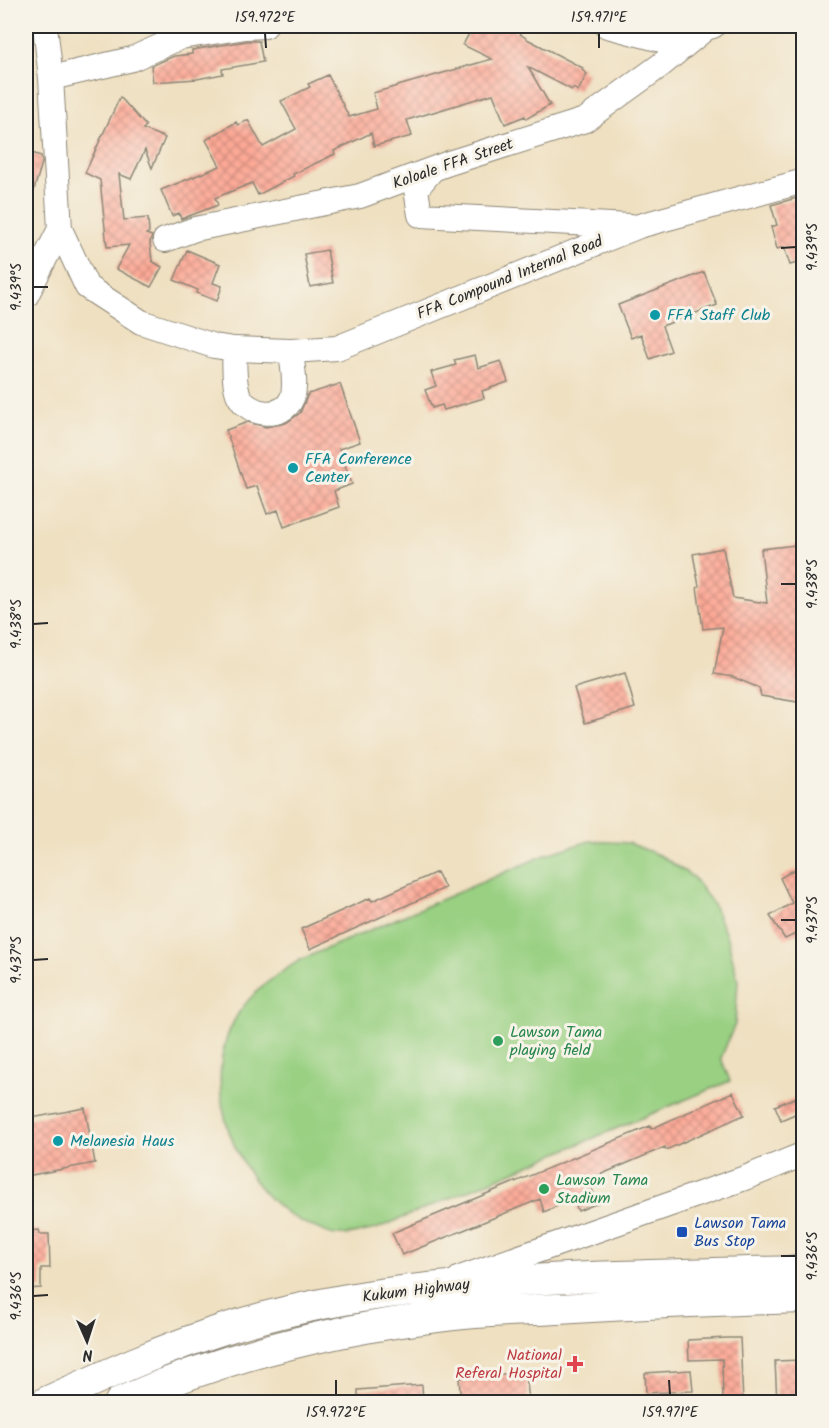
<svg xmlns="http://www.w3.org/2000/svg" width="829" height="1428" font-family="Kalam,sans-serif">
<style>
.green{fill:#99d082;stroke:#627e56;stroke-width:1.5}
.building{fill:url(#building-cross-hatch)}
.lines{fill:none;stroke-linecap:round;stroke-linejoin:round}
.minor-casing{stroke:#8d8676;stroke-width:26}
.major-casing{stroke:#8d8676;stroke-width:32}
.minor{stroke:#fff;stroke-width:24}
.major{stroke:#fff;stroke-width:30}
.ticks{fill:none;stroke:#2b2b2b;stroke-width:2}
.culture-dot{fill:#0f9aa8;stroke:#f7f3e8;stroke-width:2}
.leisure-dot{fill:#2e9e5b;stroke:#f7f3e8;stroke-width:2}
.transit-dot{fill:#1a4fb4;stroke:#f7f3e8;stroke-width:2}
.health-dot{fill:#e0444e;stroke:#f7f3e8;stroke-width:2}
.labels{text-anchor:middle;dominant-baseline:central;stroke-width:6;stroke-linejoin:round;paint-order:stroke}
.street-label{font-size:16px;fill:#2b2b2b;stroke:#f7f3e8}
.culture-label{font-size:16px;fill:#0d838f;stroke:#f7f3e8;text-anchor:start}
.leisure-label{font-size:16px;fill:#27864d;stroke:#f7f3e8;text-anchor:start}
.transit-label{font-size:16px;fill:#164399;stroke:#f7f3e8;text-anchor:start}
.health-label{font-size:16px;fill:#be3a42;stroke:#f7f3e8;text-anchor:end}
.neatline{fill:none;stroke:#2b2b2b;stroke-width:2}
.ticks-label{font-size:15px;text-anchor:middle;fill:#2b2b2b}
</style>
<defs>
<pattern id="building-cross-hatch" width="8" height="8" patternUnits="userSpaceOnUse" patternTransform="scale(1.5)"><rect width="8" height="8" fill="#fda996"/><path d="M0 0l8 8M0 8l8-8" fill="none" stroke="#cd8a7b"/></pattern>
</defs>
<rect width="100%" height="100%" fill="#f7f3e8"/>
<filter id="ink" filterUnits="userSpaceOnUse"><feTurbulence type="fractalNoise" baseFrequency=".0167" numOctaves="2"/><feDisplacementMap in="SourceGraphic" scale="12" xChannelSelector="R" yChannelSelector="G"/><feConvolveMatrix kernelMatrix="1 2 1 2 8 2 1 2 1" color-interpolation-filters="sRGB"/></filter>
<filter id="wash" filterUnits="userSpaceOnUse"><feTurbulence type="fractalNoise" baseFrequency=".008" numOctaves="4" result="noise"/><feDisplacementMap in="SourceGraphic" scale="24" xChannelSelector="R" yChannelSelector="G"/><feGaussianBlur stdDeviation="1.35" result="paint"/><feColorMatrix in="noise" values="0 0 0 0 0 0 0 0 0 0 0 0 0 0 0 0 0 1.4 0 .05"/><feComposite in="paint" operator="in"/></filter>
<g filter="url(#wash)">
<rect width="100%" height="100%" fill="#efe0c1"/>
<path class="green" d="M 590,841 L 629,843 L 661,856 L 693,877 L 713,904 L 728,940 L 738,981 L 735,1024 L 721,1058 L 730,1081 L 376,1229 C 364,1231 347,1237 335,1235 C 328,1234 320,1229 313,1227 C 237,1197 194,1085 238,1014 C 253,990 277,975 300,960 L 550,853 Z"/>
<g id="blocks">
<path class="building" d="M 473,26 L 506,26 L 521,33 L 520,34 L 529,40 L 583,68 L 582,70 L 587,74 L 578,91 L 573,88 L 572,90 L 528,67 L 550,105 L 526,119 L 525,116 L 505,124 L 493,94 L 407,120 L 412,136 L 374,146 L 371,133 L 334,151 L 335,154 L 293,174 L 294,176 L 258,195 L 252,183 L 215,198 L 218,205 L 181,219 L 179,213 L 172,216 L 161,190 L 220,166 L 206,140 L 236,122 L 238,125 L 248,120 L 263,147 L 296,129 L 281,101 L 310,87 L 308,84 L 328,75 L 349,117 L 377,109 L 373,93 L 492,59 L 463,45 Z
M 247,41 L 259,41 L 263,62 L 222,69 L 223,74 L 197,79 L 153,82 L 151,66 L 174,56 L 192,54 L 192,50 Z
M 120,97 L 146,126 L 143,129 L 165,138 L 152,168 L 145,150 L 131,179 L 119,174 L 124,220 L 148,218 L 149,232 L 146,234 L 152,236 L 150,242 L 152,261 L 162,267 L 151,287 L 116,269 L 129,245 L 107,247 L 100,180 L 85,173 Z
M 26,151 L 41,156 L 42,163 L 30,203 L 26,203 Z
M 804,196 L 804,261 L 790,265 L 784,247 L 777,249 L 771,227 L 777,225 L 771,205 Z
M 187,250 L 220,264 L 213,283 L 222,286 L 217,301 L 196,293 L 198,290 L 174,280 Z
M 327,250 L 333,283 L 310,287 L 304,254 Z
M 704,272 L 717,305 L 662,326 L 671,351 L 650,359 L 641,334 L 631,338 L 618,305 Z
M 475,355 L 478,368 L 501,361 L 508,382 L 482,391 L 484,398 L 444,410 L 442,405 L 432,408 L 425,390 L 436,386 L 431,372 L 456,365 L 454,360 Z
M 340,384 L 360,442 L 339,449 L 352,484 L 334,491 L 339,507 L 284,527 L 278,510 L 267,514 L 257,486 L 246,489 L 226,430 L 248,422 L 266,427 L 286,423 L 300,413 L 308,394 Z
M 804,544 L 804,703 L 761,696 L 759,688 L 733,677 L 714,674 L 723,627 L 703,629 L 697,587 L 699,586 L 693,554 L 723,548 L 733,598 L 767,603 L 761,549 Z
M 625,673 L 635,708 L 585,723 L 574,688 Z
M 795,869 L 804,882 L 804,930 L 785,939 L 770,916 L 792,903 L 780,878 Z
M 437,872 L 445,888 L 310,949 L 301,929 L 370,898 L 372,901 Z
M 733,1092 L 744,1115 L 666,1150 L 665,1147 L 588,1180 L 598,1203 L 578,1211 L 573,1199 L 544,1212 L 540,1199 L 402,1255 L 392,1233 L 650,1126 L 651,1129 Z
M 797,1097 L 802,1111 L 781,1120 L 775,1106 Z
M 85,1108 L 95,1163 L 26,1176 L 26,1119 Z
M 39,1230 L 40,1234 L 49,1234 L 50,1268 L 41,1268 L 41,1288 L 26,1289 L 26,1231 Z
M 728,1338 L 740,1338 L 743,1402 L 723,1402 L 722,1359 L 689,1360 L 688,1340 Z
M 804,1360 L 804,1402 L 777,1402 L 775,1361 Z
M 691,1370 L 693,1391 L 646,1393 L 645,1373 Z
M 526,1372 L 529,1402 L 461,1402 L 459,1378 Z
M 422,1385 L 423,1402 L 358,1402 L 358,1390 Z"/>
</g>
</g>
<g filter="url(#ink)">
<use href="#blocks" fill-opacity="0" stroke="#8d8676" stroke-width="1.5"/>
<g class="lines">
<g class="minor-casing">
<path id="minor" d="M 45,26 L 51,78 L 60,229 L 87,287 L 141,322 L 214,346 L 234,349 L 291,351 L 337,348 L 639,226 L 804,181
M 607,26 L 684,46
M 51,78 L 132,59 L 181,37 L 246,27 L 265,26
M 432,170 L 416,189 L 420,215 L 630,226
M 165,240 L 195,229 L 360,196 L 449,163 L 585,120 L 661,65 L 706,28 L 713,26
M 26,296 L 60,229
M 234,349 C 235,364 233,383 239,396 C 249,416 283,420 292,398 C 297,384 292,365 291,351
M 460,1278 L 745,1178 L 804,1154"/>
</g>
<g class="major-casing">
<path id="major" d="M 46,1402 C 105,1375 164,1348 227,1328 C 344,1291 467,1282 590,1277 C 661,1275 732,1272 804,1271
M 120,1402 C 222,1357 334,1329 445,1316 C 482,1311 520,1311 558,1309 C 640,1304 722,1300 804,1298"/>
</g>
<use href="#minor" class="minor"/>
<use href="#major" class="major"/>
</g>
</g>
<path class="ticks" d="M 265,33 L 266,48M 599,33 L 599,48M 781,248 L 796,247M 33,287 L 48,287M 781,584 L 796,584M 33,624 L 48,623M 781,920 L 796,920M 33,960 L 48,959M 781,1256 L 796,1256M 33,1296 L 48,1295M 336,1380 L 336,1395M 669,1380 L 670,1395"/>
<g class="culture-dot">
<circle cx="655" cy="315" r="6"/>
<circle cx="293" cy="468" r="6"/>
<circle cx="58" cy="1141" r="6"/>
</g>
<g class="leisure-dot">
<circle cx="498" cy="1041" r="6"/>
<circle cx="544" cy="1189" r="6"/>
</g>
<rect class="transit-dot" x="676" y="1226" width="12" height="12" rx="3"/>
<path class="health-dot" d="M572 1355h6v6h6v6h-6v6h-6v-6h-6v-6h6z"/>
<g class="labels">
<g class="street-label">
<text transform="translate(453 164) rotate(-19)">Koloale FFA Street</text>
<text transform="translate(510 278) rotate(-22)">FFA Compound Internal Road</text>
<text transform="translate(416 1291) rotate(-7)">Kukum Highway</text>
</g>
<g class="culture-label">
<text x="667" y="315">FFA Staff Club</text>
<text x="305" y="459">FFA Conference<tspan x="305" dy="18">Center</tspan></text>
<text x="70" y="1141">Melanesia Haus</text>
</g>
<g class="leisure-label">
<text x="510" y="1032">Lawson Tama<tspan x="510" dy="18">playing field</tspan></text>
<text x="556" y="1180">Lawson Tama<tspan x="556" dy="18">Stadium</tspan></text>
</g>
<g class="transit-label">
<text x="694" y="1223">Lawson Tama<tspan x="694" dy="18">Bus Stop</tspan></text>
</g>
<g class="health-label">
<text x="562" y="1355">National<tspan x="562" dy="18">Referal Hospital</tspan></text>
</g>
</g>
<rect width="829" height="1428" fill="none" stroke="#f7f3e8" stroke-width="66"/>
<g transform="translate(87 1341) rotate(177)" stroke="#f7f3e8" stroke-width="4.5" paint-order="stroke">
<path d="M0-4.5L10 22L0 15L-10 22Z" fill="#2b2b2b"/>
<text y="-9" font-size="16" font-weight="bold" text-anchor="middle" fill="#2b2b2b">N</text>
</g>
<rect x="33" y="33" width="763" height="1362" class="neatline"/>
<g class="ticks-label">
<text x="265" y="22">159.972°E</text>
<text x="599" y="22">159.971°E</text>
<text transform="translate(812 247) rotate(-90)" y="5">9.439°S</text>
<text transform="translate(16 287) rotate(-90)" y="5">9.439°S</text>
<text transform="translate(812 584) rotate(-90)" y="5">9.438°S</text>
<text transform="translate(16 624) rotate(-90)" y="5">9.438°S</text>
<text transform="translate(812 920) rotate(-90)" y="5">9.437°S</text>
<text transform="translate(16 960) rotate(-90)" y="5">9.437°S</text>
<text transform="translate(812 1256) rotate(-90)" y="5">9.436°S</text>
<text transform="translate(16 1296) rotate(-90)" y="5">9.436°S</text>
<text x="336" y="1417">159.972°E</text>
<text x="670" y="1417">159.971°E</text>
</g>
</svg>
